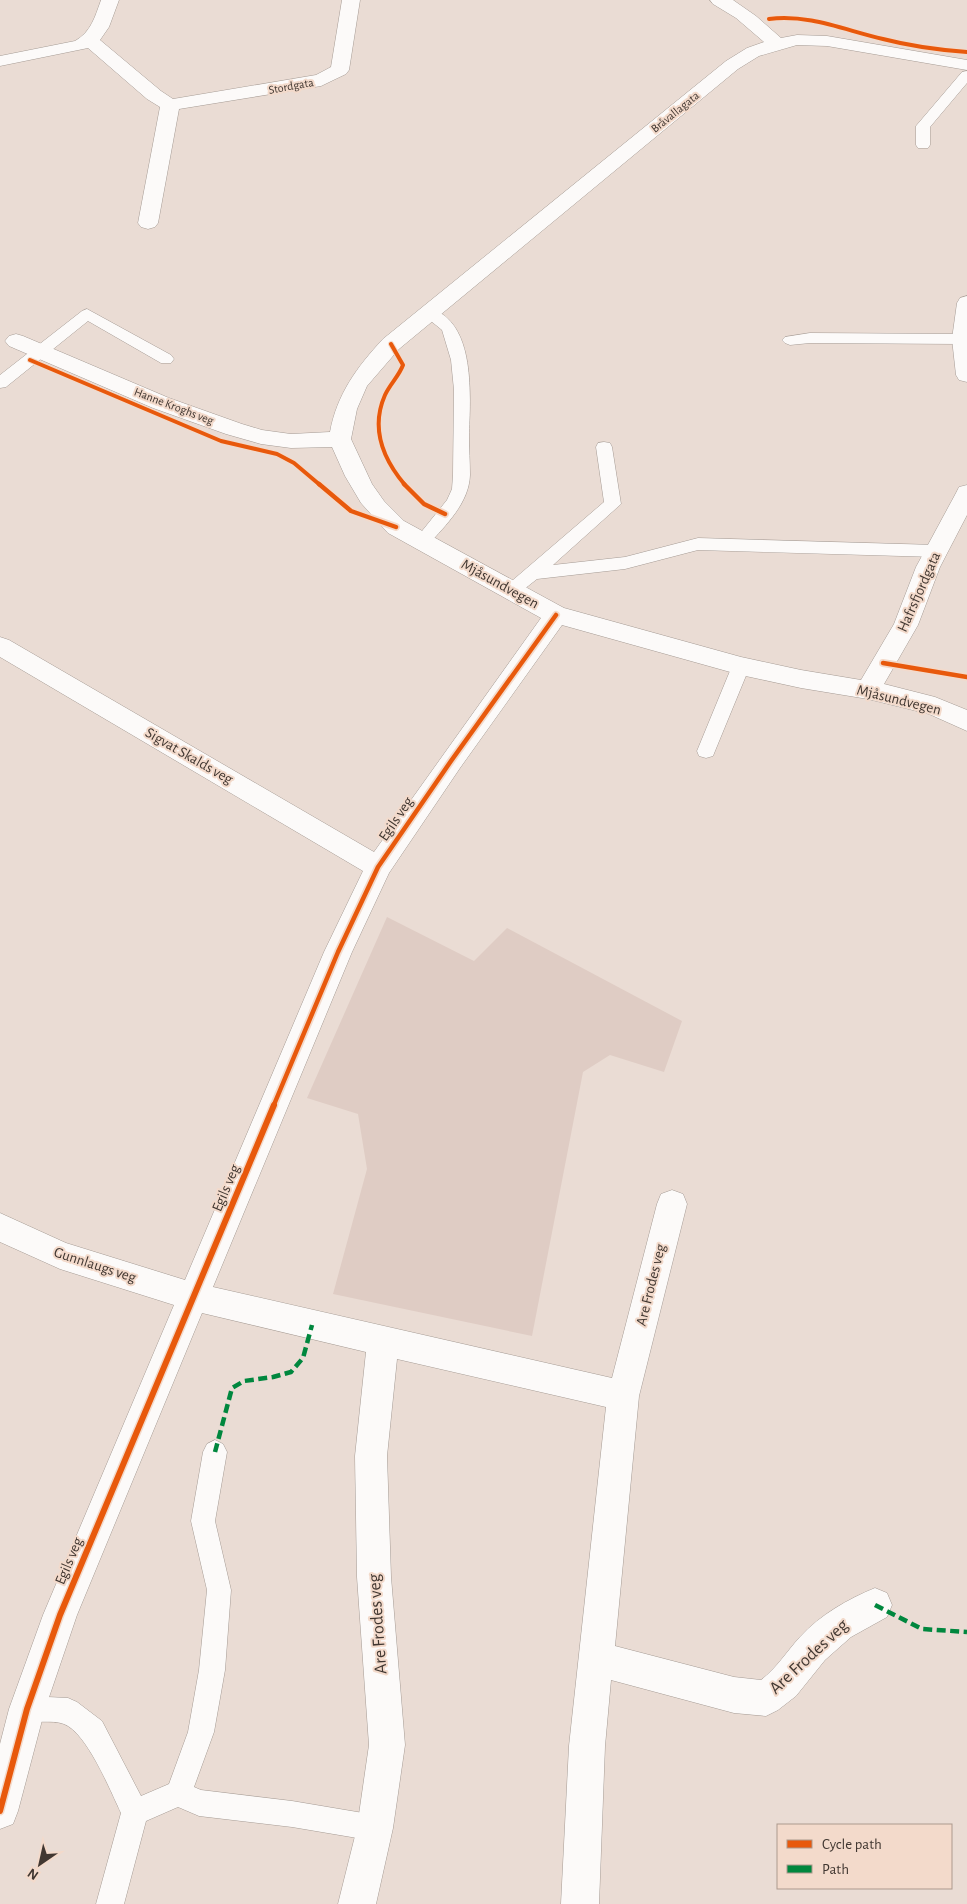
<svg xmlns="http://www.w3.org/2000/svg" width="967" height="1904" font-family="'Alegreya Sans',sans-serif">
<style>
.education{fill:#dfccc4}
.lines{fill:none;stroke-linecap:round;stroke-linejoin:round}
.lane-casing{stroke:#a59b94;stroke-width:1}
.street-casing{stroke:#a59b94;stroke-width:1}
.path-far1{stroke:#c6c2c0;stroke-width:2.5;stroke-dasharray:2.5 2;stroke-linecap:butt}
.path{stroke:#c6c2c0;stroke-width:3;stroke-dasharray:4 2.5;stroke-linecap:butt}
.lane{fill:#fcfaf9;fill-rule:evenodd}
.street{fill:#fcfaf9;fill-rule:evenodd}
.quiet{stroke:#00873e;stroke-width:4.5;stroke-dasharray:9 4.5;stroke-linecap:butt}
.cycleway-far2-casing{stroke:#f3dacb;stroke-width:6}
.cycleway-far1-casing{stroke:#f3dacb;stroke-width:8}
.cycleway-casing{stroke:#f3dacb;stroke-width:9}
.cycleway-far2{stroke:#e8590c;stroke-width:4}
.cycleway-far1{stroke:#e8590c;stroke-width:4.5}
.cycleway{stroke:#e8590c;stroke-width:6}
.labels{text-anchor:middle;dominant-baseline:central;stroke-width:4;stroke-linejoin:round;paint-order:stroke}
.far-street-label{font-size:12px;fill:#413731;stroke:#f3dacb}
.street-label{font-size:15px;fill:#413731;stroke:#f3dacb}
.near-street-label{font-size:18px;fill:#413731;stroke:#f3dacb}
</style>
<rect width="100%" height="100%" fill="#eadcd4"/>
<path class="education" d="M 387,917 L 474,961 L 507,928 L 682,1021 L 664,1072 L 610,1055 L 583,1072 L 532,1336 L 333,1294 L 367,1169 L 358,1114 L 307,1098 Z"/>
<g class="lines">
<g class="lane-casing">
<path id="lane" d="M 967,71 L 967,83 L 930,127 L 930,145 L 928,148 L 918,148 L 916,145 L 916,126 L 962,72 Z
M 429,308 C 477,321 470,398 469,436 C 469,449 470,462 470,475 C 469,503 446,525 428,545 L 422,547 L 416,545 L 414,541 L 447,500 L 452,489 L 453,475 L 454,390 L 451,360 L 442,330 L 421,313 L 424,310 Z
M 87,309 L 171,355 L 174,359 L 171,363 L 161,363 L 88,321 L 6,387 L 0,388 L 0,375 L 82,311 Z
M 810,333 L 961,334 L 966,336 L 967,342 L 961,344 L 810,343 L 790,345 L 785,343 L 782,340 L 785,337 Z
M 604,442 L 610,443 L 612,447 L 621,504 L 553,565 L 625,557 L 698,538 L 936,545 L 942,547 L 944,551 L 942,555 L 936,557 L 698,550 L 625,569 L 537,579 L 518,594 L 512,596 L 506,594 L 503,590 L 506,586 L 604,502 L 596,447 L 598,443 Z
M 741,659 L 747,661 L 750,666 L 715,751 L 713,756 L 706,758 L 699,756 L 697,751 L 732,666 L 735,661 Z
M 215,1440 L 223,1444 L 227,1452 L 215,1521 L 231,1590 L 225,1670 L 214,1732 L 194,1787 L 201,1790 L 292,1801 L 375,1815 L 384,1819 L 388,1828 L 384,1837 L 375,1841 L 292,1827 L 199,1816 L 178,1807 L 146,1821 L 124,1904 L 96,1904 L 121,1813 C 110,1790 87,1733 64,1724 C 51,1719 34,1725 18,1718 L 14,1709 L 18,1700 L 27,1696 L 68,1698 L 77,1702 L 102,1721 L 141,1796 L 169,1784 L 188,1732 L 199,1670 L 207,1590 L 191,1521 L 203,1452 L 207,1444 Z"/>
</g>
<g class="street-casing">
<path id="street" d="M 101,0 L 119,0 L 109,27 L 100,40 L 161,91 L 173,99 L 316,75 L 331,67 L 342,0 L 360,0 L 349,70 L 346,74 L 321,86 L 179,109 L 158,223 L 155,227 L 148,229 L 141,227 L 138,223 L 160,107 L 147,99 L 88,48 L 0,66 L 0,56 L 75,41 C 91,32 95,17 101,0 Z
M 710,0 L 733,0 L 756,16 L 781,38 L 797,35 L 827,36 L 967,60 L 967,70 L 827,46 L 797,45 L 759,56 L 738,69 L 399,349 L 367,386 L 357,409 L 351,439 L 372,484 L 384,501 L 404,521 L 564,608 L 741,657 L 801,670 L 861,680 L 894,624 L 916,567 L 956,493 L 959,487 L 967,485 L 967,515 L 940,567 L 918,625 L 884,684 L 935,697 L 967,710 L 967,731 L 929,714 L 868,699 L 801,688 L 741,675 L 562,625 L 460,768 L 389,873 L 352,952 L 213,1287 L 612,1378 L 657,1204 L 661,1194 L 672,1190 L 683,1194 L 687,1204 L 639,1396 L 615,1646 L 734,1677 L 761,1680 C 777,1668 787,1651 800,1637 C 820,1615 848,1599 875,1588 L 887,1593 L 892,1605 L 887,1617 L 851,1637 L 825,1660 L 796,1696 L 778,1710 L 766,1716 L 734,1713 L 611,1680 L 605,1746 L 599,1904 L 561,1904 L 569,1746 L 606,1407 L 397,1359 L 387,1456 L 391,1577 L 405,1745 L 393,1828 L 376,1904 L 338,1904 L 357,1828 L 369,1745 L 357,1577 L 355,1456 L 366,1352 L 202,1313 L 77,1615 L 45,1709 L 18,1811 L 13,1824 L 0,1829 L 0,1744 L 9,1709 L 43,1615 L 174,1305 L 60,1269 L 0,1242 L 0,1213 L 66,1243 L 185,1280 L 324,952 L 363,871 L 0,657 L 0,637 L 9,640 L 374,852 L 541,618 L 388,533 L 361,503 L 345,476 L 332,447 L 291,448 L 261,444 L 226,434 L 153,408 L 9,346 L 5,341 L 9,336 L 16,334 L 23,336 L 169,398 L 242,424 L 262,430 L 291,434 L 330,432 C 337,394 357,367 383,339 L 726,61 L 747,48 L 764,42 L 736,18 L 713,4 Z
M 967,296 L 967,382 L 959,380 L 956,375 L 952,339 L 957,303 L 960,298 Z"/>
</g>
<path class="path-far1" d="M 302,470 L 320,485"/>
<path class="path" d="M 318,484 L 328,492"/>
<use href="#lane" class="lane"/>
<use href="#street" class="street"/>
<path class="quiet" d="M 215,1452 L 232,1388 L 244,1381 L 273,1377 L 291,1372 L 303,1358 L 312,1325
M 875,1605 L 922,1629 L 967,1632"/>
<g class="cycleway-far2-casing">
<path id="cycleway-far2" d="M 769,19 C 809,14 844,30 883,39 C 910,46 939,50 967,52
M 391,344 L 403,365 C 399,376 390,384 385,395 C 370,429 383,459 405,485
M 30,360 L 221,441 L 277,454 L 294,463 L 320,485"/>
</g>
<g class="cycleway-far1-casing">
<path id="cycleway-far1" d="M 319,484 L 351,511 L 396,527
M 404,484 L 424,504 L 445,514
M 883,663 L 967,677
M 273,1107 L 338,952 L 378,867 L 451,761 L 556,615"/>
</g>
<g class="cycleway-casing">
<path id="cycleway" d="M 0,1811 L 27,1709 L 60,1615 L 274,1105"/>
</g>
<use href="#cycleway-far2" class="cycleway-far2"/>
<use href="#cycleway-far1" class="cycleway-far1"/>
<use href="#cycleway" class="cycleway"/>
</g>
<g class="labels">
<g class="far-street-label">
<text transform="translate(291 86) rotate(-10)">Stordgata</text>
<text transform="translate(675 112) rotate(-39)">Bråvallagata</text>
<text transform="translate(174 406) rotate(21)">Hanne Kroghs veg</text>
</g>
<g class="street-label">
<text transform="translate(500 584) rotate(29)">Mjåsundvegen</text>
<text transform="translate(919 592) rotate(-66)">Hafrsfjordgata</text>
<text transform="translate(899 700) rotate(14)">Mjåsundvegen</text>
<text transform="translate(189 756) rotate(30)">Sigvat Skalds veg</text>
<text transform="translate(396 819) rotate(-56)">Egils veg</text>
<text transform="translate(226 1188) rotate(-67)">Egils veg</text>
<text transform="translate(95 1265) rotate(18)">Gunnlaugs veg</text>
<text transform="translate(651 1285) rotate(-76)">Are Frodes veg</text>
<text transform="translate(69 1561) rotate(-67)">Egils veg</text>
</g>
<g class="near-street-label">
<text transform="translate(378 1624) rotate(-94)">Are Frodes veg</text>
<text transform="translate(809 1657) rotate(-43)">Are Frodes veg</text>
</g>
</g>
<rect x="777" y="1824" width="175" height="65" fill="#f3dacb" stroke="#ac998d"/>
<rect x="787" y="1840" width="25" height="8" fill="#e8590c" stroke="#ac998d"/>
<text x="822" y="1849" font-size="15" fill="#413731">Cycle path</text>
<rect x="787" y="1865" width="25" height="8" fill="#00873e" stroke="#ac998d"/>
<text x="822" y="1874" font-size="15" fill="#413731">Path</text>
<g transform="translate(40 1864) rotate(214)" stroke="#f3dacb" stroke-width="4" paint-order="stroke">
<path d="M0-4L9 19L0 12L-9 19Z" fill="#413731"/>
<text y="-8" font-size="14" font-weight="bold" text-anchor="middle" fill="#413731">N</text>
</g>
</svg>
